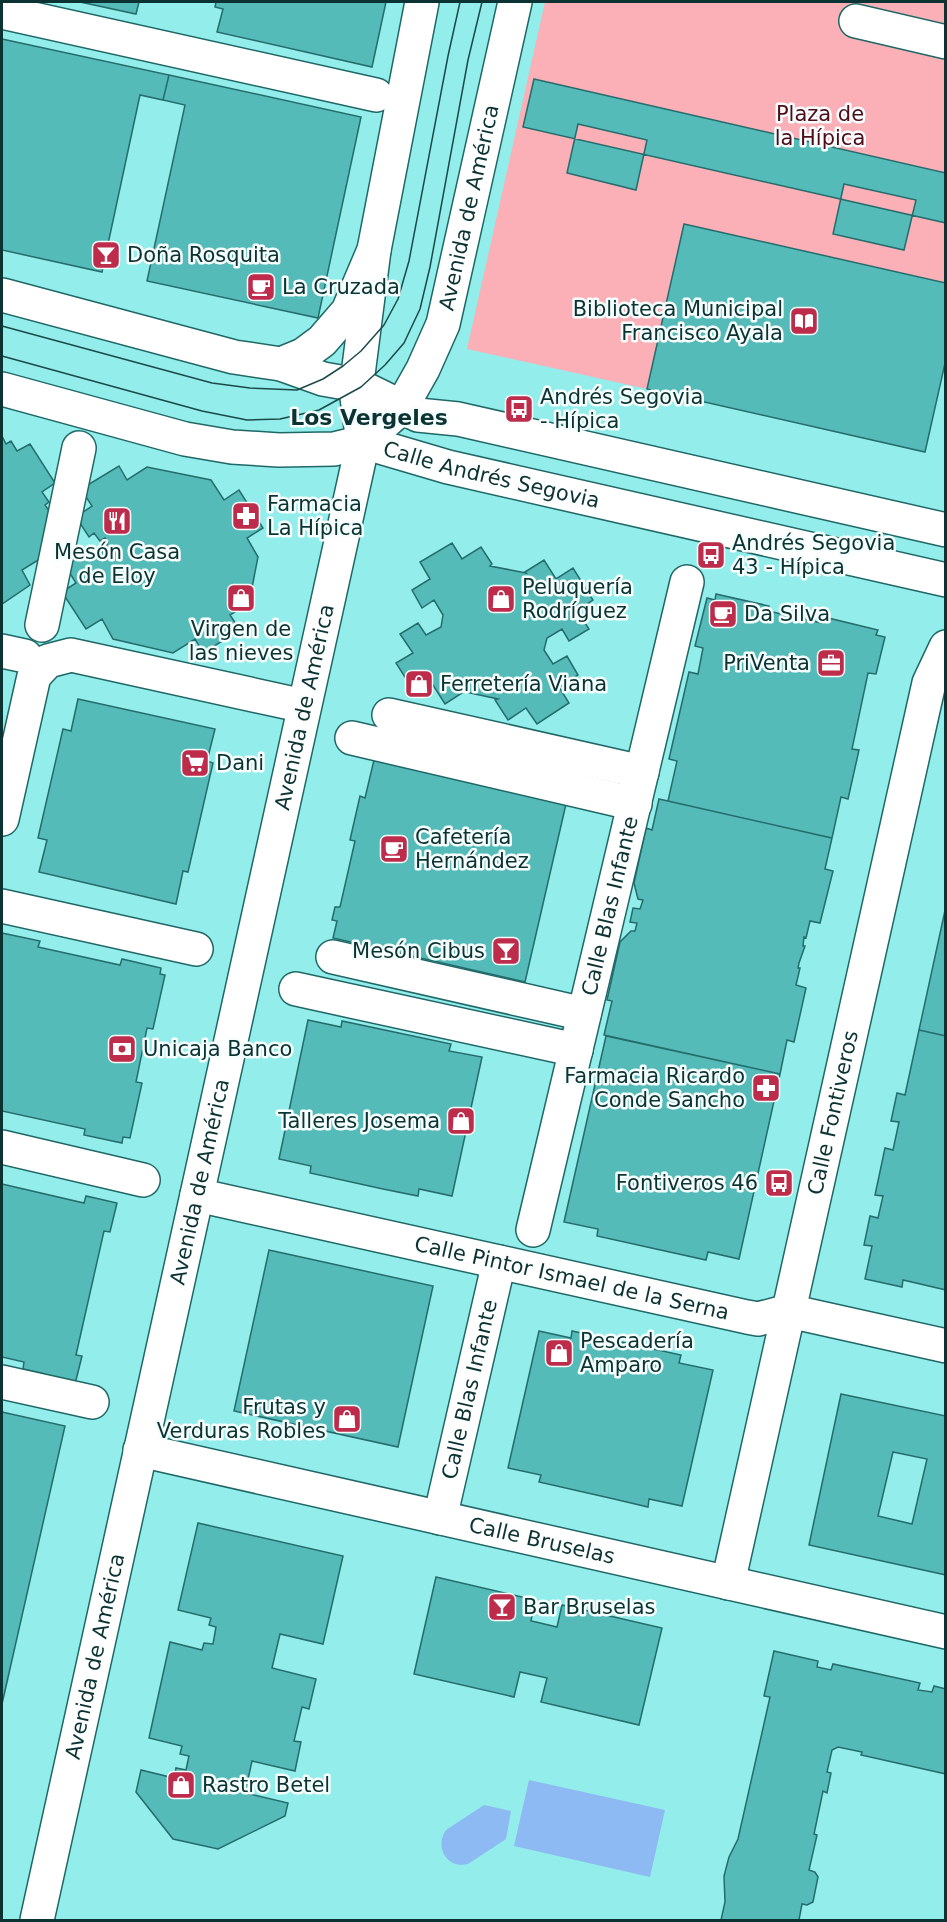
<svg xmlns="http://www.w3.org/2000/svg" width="947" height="1922" font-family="'DejaVu Sans',sans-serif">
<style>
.green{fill:#fab0b6}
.water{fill:#8dbaf2}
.building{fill:#55bbb9;stroke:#256c6c;stroke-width:1.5;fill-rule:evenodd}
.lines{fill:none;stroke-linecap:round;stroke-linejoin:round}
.minor-casing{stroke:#206867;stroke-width:36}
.major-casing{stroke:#206867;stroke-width:36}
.minor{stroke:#fff;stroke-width:33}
.major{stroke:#fff;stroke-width:33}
.tram{stroke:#1c4a4a;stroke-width:1.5}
.labels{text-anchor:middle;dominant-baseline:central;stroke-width:5;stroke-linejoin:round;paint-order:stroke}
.park-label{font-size:21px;fill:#510c1b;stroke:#f5fdfd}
.street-label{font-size:21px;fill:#0b3333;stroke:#f5fdfd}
.poi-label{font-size:21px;fill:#0b3333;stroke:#f5fdfd;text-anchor:start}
.neighbourhood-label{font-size:22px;font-weight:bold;fill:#0b3333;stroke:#f5fdfd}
</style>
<rect width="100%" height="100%" fill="#92edeb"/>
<path class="green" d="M 545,2 L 945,2 L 945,283 L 684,224 L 647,389 L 467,349 Z"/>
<path class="water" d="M 529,1780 L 665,1810 L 650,1877 L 514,1846 Z
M 484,1805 L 511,1811 L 506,1839 L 468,1864 C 447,1869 434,1847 446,1830 Z"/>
<path class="building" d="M 80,2 L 139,2 L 136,14 Z
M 216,2 L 386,2 L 372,67 L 217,32 L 223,9 L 215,7 Z
M 2,39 L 169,75 L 163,100 L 140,95 L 102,272 L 2,250 Z
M 169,75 L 361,117 L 318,318 L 147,281 L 185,105 L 163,100 Z
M 534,79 L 946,173 L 946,223 L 523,127 Z
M 578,124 L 647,140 L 636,190 L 567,173 Z
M 844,184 L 916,200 L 904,250 L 833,234 Z
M 684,224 L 946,283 L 946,359 L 925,452 L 647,389 Z
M 2,436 L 6,444 L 11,441 L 17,451 L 30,444 L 55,483 L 42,492 L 49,502 L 45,505 L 50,512 L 43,557 L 22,570 L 30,585 L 2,604 Z
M 119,466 L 127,480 L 147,467 L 211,480 L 224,500 L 239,490 L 263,528 L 247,538 L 258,557 L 249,603 L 230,615 L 240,630 L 203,653 L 195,639 L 173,653 L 113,639 L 102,619 L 86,629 L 62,592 L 76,583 L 63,562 L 83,549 L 87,555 L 97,548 L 100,553 L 104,551 L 108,542 L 105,538 L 100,541 L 94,533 L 89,537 L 76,517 L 92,506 L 81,489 Z
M 452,543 L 462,559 L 481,547 L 492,564 L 490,566 L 526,573 L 525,572 L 544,560 L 556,579 L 573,568 L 593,600 L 577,611 L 589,629 L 569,641 L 562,629 L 547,638 L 544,650 L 553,664 L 567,656 L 578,675 L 559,687 L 569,703 L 537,724 L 526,708 L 508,720 L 495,700 L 498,699 L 461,691 L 462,693 L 445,704 L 433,685 L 417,696 L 396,663 L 413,653 L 400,634 L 418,623 L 426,635 L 441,627 L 443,615 L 434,600 L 422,608 L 412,590 L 430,579 L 420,562 Z
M 716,594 L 769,606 L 768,611 L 822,623 L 824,617 L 878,630 L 876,635 L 885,637 L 876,674 L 868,673 L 852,749 L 859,750 L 848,799 L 841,797 L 832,838 L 668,801 L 677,761 L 669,759 L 689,672 L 698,674 L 703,648 L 695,646 L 707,598 L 715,600 Z
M 78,699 L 215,729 L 207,761 L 213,763 L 188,872 L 183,871 L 176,904 L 39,872 L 47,840 L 38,838 L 63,729 L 71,731 Z
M 374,760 L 566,804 L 525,982 L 333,938 L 337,921 L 332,920 L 335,907 L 340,907 L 355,841 L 350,840 L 360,796 L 365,798 Z
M 659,799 L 832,838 L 825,869 L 833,871 L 820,923 L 810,921 L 806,938 L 804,937 L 803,946 L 805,946 L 799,963 L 798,968 L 800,968 L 796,985 L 806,988 L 794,1042 L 787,1040 L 780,1074 L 604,1035 L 612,1001 L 607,1000 L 620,942 L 631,931 L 635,931 L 637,923 L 630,922 L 633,908 L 640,909 L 643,900 L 638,899 L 634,883 L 646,828 L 652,830 Z
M 946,906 L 946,1036 L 919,1030 Z
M 2,933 L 40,941 L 38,947 L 120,965 L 122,959 L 161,968 L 160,974 L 165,975 L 153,1029 L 147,1028 L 136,1082 L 142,1083 L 130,1138 L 123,1137 L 122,1143 L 84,1135 L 85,1129 L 2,1111 Z
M 308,1020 L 341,1027 L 342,1021 L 451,1044 L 449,1051 L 482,1057 L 452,1196 L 419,1189 L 418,1196 L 383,1189 L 310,1173 L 311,1166 L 279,1159 Z
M 919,1030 L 946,1036 L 946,1290 L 903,1280 L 902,1287 L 865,1279 L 872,1246 L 864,1245 L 870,1216 L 878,1218 L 883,1196 L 875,1195 L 885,1148 L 893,1150 L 899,1122 L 891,1121 L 897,1093 L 905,1095 Z
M 606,1036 L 780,1074 L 739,1259 L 708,1252 L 706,1260 L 597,1236 L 598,1229 L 564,1222 Z
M 2,1184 L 84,1203 L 86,1196 L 117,1203 L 110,1232 L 104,1231 L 76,1355 L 82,1356 L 74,1388 L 43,1381 L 45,1374 L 23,1369 L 24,1362 L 2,1357 Z
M 269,1250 L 433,1286 L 398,1447 L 234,1411 Z
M 539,1331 L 571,1338 L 572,1331 L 608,1339 L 681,1355 L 679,1363 L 713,1370 L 682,1506 L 649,1499 L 648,1507 L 614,1499 L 539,1482 L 541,1475 L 508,1468 Z
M 841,1394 L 946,1416 L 946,1575 L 809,1545 ZM 893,1452 L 927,1459 L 912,1524 L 878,1516 Z
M 2,1412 L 65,1426 L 2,1704 Z
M 198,1523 L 343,1556 L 323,1644 L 280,1634 L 272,1668 L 316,1679 L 309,1709 L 302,1707 L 294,1741 L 301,1742 L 295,1771 L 252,1761 L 245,1793 L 288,1803 L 285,1816 L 218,1849 L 173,1839 L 136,1792 L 141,1770 L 174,1778 L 176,1768 L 186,1770 L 189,1756 L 180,1754 L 182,1746 L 149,1738 L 170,1642 L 202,1650 L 204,1643 L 213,1644 L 216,1627 L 209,1625 L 211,1618 L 178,1610 Z
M 436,1577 L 535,1600 L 531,1621 L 536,1622 L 557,1627 L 562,1605 L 662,1628 L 639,1725 L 541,1702 L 547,1678 L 520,1672 L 514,1697 L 414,1674 Z
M 774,1651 L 818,1661 L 817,1667 L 831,1670 L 833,1664 L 920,1683 L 918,1690 L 932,1692 L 934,1686 L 946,1689 L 946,1774 L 861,1755 L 862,1752 L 838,1747 L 832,1750 L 827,1772 L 831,1773 L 827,1793 L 823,1791 L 814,1834 L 817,1835 L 809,1870 L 815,1872 L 818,1877 L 813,1902 L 807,1905 L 802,1904 L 799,1920 L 721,1920 L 725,1902 L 724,1876 L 729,1857 L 738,1839 L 770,1697 L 764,1696 Z"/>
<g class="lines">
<g class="minor-casing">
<g id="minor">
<path d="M 2,12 L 376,95"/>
<path d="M 856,21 L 946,42"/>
<path d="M 42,625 L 79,448"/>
<path d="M 2,651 L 25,656"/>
<path d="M 389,715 L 642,772"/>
<path d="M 352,738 L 635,804"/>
<path d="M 2,819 L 34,676 L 48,661 L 71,655 L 304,706"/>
<path d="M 2,906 L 196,949"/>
<path d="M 333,957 L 584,1014"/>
<path d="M 296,989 L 576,1050"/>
<path d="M 2,1147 L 143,1180"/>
<path id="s1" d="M 197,1195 L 747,1317 L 758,1319 L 789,1311 L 946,1346"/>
<path id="s2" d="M 533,1230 L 687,582"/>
<path d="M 2,1382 L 92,1402"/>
<path id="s3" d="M 140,1450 L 946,1632"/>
<path id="s4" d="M 440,1518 L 499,1262"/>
<path id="s5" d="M 728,1583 L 929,683 L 946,647"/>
</g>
</g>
<g class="major-casing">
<g id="major">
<path d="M 2,295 L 234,357 L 281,364 L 323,379 L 357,385 L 418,415 L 458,419 L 946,530"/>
<path d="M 281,364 L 303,355 L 322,341 L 348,311 L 374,250 L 422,2"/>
<path id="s6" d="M 2,389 L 185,439 L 232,447 L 279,450 L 334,449 L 363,442 L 448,467 L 946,580"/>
<path id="s7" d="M 384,423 L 401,408 L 423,369 L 443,324 L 515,2"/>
<path id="s8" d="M 37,1920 L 363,442 L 356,390 L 374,250"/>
</g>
</g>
<use href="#minor" class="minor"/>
<use href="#major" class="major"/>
<path class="tram" d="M 2,326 L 212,383 L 250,388 L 297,390 L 323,379 L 343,366 L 361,351 L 384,325 L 398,299 L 409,261 L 448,56 L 460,2
M 2,356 L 202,411 L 247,420 L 280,419 L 319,410 L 361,387 L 385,365 L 404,343 L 420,309 L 430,267 L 468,60 L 482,2"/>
</g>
<defs>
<g id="bar-square" transform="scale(1.5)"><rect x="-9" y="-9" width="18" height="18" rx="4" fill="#bd2c4b" stroke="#f5fdfd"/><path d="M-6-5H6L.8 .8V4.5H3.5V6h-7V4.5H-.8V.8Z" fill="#fff"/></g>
<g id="cafe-square" transform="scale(1.5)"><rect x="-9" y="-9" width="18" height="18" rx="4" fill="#bd2c4b" stroke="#f5fdfd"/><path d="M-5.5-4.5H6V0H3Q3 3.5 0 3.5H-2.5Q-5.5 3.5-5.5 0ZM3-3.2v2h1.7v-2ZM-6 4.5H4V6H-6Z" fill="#fff"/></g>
<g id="library-square" transform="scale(1.5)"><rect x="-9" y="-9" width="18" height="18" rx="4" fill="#bd2c4b" stroke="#f5fdfd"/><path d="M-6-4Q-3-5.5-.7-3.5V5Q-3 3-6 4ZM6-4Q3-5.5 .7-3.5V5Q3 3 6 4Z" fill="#fff"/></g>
<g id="bus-square" transform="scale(1.5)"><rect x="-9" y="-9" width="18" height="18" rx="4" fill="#bd2c4b" stroke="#f5fdfd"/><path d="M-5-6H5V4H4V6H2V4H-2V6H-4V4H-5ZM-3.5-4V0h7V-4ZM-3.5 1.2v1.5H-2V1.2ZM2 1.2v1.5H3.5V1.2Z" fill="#fff"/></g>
<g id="pharmacy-square" transform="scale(1.5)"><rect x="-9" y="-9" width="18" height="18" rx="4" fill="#bd2c4b" stroke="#f5fdfd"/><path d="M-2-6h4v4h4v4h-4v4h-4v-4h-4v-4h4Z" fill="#fff"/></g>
<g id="restaurant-square" transform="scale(1.5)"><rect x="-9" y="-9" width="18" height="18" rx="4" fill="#bd2c4b" stroke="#f5fdfd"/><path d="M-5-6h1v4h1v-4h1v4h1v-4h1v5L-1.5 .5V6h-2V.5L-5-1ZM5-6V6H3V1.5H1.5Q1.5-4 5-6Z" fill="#fff"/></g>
<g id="shop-square" transform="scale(1.5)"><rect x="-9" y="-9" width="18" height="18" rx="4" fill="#bd2c4b" stroke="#f5fdfd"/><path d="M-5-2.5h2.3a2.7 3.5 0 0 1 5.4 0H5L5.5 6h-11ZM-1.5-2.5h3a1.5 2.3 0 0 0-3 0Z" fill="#fff"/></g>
<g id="office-square" transform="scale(1.5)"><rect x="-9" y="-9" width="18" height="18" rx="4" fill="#bd2c4b" stroke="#f5fdfd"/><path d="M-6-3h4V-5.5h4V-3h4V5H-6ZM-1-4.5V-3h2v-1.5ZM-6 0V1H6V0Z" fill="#fff"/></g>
<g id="supermarket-square" transform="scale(1.5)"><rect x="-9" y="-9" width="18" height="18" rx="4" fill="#bd2c4b" stroke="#f5fdfd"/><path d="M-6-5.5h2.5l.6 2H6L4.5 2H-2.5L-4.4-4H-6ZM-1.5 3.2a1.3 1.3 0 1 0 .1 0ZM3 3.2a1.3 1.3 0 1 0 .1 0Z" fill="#fff"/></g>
<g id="bank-square" transform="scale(1.5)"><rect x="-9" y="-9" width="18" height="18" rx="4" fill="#bd2c4b" stroke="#f5fdfd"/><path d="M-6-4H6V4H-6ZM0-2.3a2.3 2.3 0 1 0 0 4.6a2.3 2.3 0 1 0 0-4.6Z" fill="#fff"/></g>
</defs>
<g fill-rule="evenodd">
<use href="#bar-square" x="106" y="255"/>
<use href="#cafe-square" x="261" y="287"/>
<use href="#library-square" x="804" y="321"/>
<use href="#bus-square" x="519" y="409"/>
<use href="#pharmacy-square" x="246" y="516"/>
<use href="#restaurant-square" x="117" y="521"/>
<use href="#bus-square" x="711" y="555"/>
<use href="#shop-square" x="241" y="598"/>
<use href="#shop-square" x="501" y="599"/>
<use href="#cafe-square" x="723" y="614"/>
<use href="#office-square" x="831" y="663"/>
<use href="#shop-square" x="419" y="684"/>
<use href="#supermarket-square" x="195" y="763"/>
<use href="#cafe-square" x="394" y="849"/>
<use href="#bar-square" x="506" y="951"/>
<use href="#bank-square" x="122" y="1049"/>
<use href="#pharmacy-square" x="766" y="1088"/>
<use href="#shop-square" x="461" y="1121"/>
<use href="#bus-square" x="779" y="1183"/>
<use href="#shop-square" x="559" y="1353"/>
<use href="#shop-square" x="347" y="1419"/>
<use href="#bar-square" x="502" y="1607"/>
<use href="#shop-square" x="181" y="1785"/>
</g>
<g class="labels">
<g class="park-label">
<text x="820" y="114">Plaza de<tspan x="820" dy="24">la Hípica</tspan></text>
</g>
<g class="street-label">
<text stroke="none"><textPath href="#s7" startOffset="236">Avenida de América</textPath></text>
<text stroke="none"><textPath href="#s6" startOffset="502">Calle Andrés Segovia</textPath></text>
<text stroke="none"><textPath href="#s8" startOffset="1242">Avenida de América</textPath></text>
<text stroke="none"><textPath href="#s2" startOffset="333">Calle Blas Infante</textPath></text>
<text stroke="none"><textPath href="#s5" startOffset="482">Calle Fontiveros</textPath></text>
<text stroke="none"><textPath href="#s8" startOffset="756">Avenida de América</textPath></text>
<text stroke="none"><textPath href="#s1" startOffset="384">Calle Pintor Ismael de la Serna</textPath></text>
<text stroke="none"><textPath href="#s4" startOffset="132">Calle Blas Infante</textPath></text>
<text stroke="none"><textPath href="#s3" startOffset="412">Calle Bruselas</textPath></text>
<text stroke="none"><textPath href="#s8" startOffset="270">Avenida de América</textPath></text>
</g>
<g class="poi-label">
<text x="127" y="255">Doña Rosquita</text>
<text x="282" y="287">La Cruzada</text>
<text x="783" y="309" text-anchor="end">Biblioteca Municipal<tspan x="783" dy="24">Francisco Ayala</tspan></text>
<text x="540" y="397">Andrés Segovia<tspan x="540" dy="24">- Hípica</tspan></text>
<text x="267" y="504">Farmacia<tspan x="267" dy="24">La Hípica</tspan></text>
<text x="732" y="543">Andrés Segovia<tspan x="732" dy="24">43 - Hípica</tspan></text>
<text x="117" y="552" text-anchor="middle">Mesón Casa<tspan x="117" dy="24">de Eloy</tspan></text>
<text x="522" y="587">Peluquería<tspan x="522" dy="24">Rodríguez</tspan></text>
<text x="744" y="614">Da Silva</text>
<text x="241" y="629" text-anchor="middle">Virgen de<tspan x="241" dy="24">las nieves</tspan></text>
<text x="810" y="663" text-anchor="end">PriVenta</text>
<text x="440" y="684">Ferretería Viana</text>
<text x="216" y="763">Dani</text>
<text x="415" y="837">Cafetería<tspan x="415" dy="24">Hernández</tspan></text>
<text x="485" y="951" text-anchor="end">Mesón Cibus</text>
<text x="143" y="1049">Unicaja Banco</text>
<text x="745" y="1076" text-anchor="end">Farmacia Ricardo<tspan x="745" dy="24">Conde Sancho</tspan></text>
<text x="440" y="1121" text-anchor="end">Talleres Josema</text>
<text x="758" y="1183" text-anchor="end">Fontiveros 46</text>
<text x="580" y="1341">Pescadería<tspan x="580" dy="24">Amparo</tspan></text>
<text x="326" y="1407" text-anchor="end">Frutas y<tspan x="326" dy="24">Verduras Robles</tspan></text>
<text x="523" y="1607">Bar Bruselas</text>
<text x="202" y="1785">Rastro Betel</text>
</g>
<g class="neighbourhood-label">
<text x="369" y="417">Los Vergeles</text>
</g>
</g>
<rect width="947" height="1922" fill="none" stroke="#0b3333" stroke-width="6"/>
</svg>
